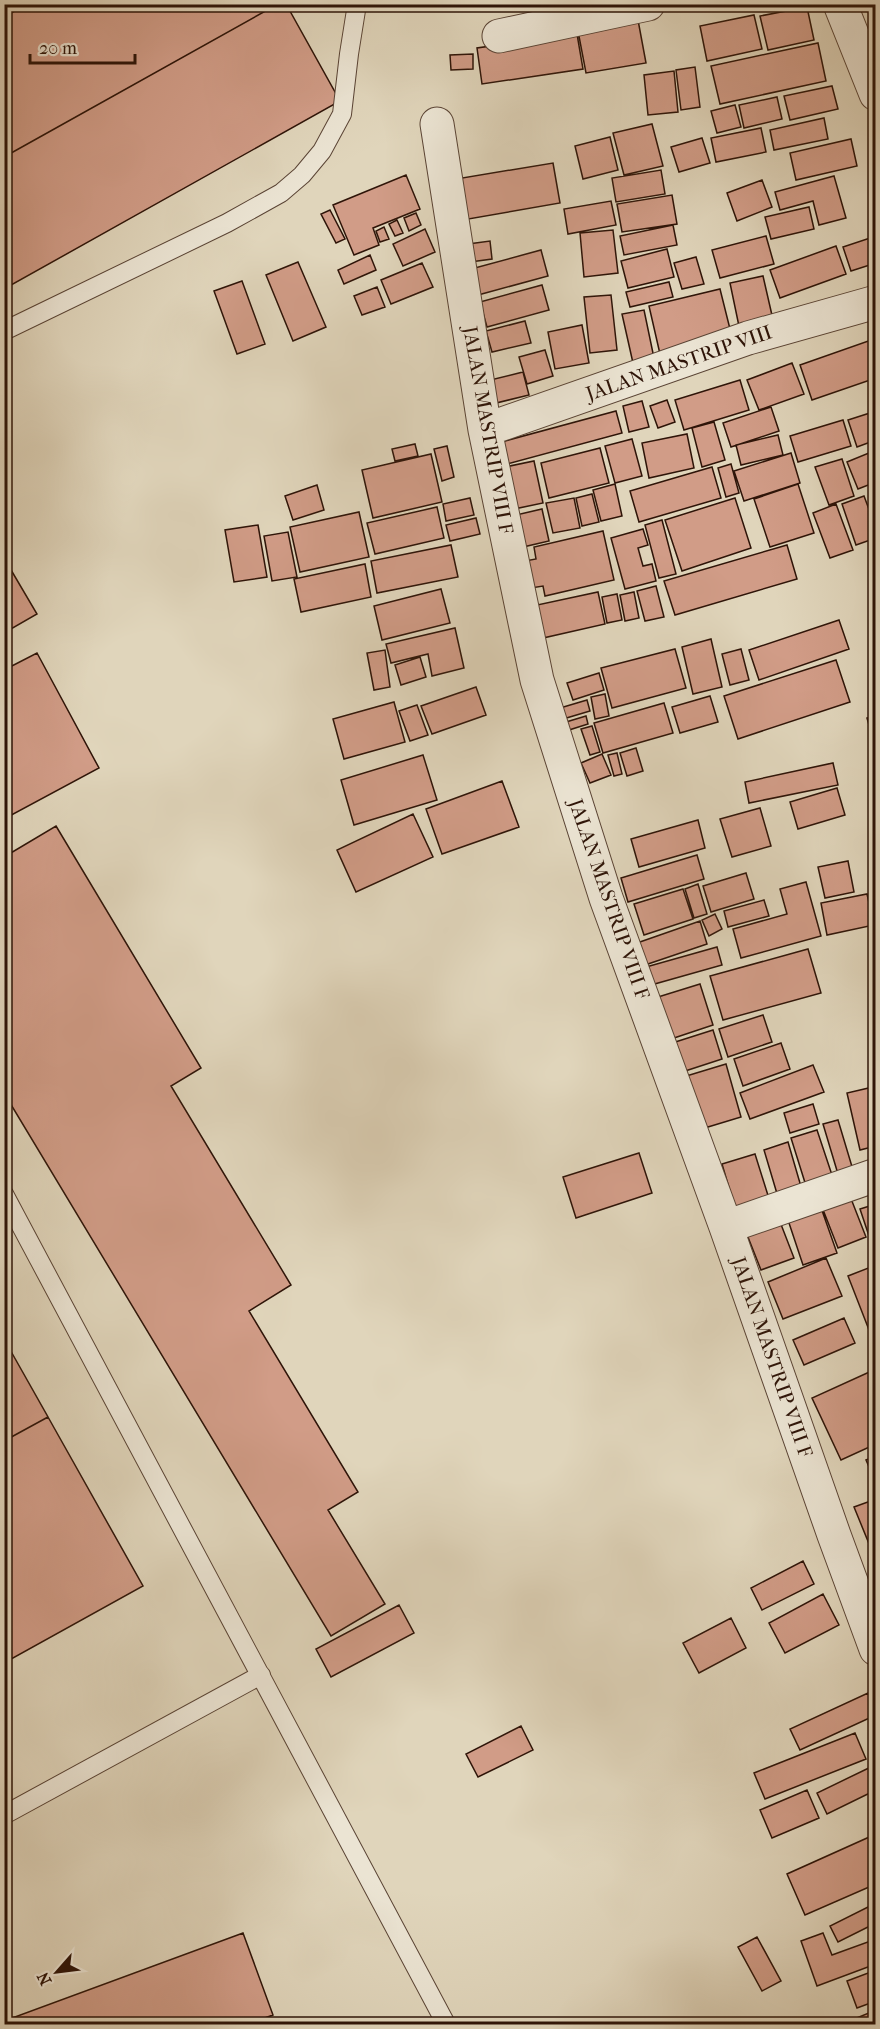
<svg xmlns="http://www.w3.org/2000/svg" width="880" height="2029" font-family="'IM FELL French Canon',serif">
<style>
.building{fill:#d19c87;stroke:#2e1408;stroke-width:1.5}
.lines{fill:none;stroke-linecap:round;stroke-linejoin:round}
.lane-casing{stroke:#5a4435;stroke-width:20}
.street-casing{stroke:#5a4435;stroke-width:35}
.lane{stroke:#ebe4d3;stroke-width:18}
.street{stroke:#ebe4d3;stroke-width:33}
.labels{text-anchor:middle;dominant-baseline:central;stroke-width:4.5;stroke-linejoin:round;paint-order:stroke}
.street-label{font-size:20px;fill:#2e1408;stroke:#ebe4d3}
</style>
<rect width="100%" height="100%" fill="#e0d5bb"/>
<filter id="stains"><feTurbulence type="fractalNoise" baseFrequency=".00333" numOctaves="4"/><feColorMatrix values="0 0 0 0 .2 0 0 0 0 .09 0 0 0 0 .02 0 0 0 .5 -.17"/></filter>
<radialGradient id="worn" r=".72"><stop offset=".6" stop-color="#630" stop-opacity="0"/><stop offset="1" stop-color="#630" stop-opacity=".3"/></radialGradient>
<path class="building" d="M 4,4 L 27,4 L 4,17 Z
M 27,4 L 278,4 L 4,157 L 4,17 Z
M 278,4 L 286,4 L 340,101 L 4,289 L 4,157 Z
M 807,7 L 814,40 L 768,50 L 760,16 Z
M 754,15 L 762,49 L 707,61 L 700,26 Z
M 638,20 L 646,63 L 586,73 L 578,31 Z
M 577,34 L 583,69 L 482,84 L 477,48 Z
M 818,43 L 826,81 L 720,104 L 711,66 Z
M 473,54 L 473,69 L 451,70 L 450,55 Z
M 695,67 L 700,107 L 681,110 L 676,70 Z
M 674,71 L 678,112 L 648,115 L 644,75 Z
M 832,86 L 838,109 L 790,120 L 784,96 Z
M 777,97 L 782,119 L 744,128 L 739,105 Z
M 735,105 L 741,127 L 717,133 L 711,111 Z
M 824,118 L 828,139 L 774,150 L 770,130 Z
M 652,124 L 663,166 L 624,175 L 613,133 Z
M 761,128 L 766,152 L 716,162 L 711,138 Z
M 610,137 L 618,170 L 583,179 L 575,146 Z
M 702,138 L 710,163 L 679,172 L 671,147 Z
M 851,139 L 857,166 L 796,180 L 790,153 Z
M 553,163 L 560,203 L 457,221 L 450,180 Z
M 661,170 L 665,194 L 616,202 L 612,178 Z
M 406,175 L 420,209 L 373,228 L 379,245 L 354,255 L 333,205 Z
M 834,176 L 846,218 L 819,225 L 813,201 L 780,210 L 775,192 Z
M 762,180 L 772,207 L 737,221 L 727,193 Z
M 672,195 L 677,224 L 622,232 L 617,204 Z
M 611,201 L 616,225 L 568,234 L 564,209 Z
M 809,207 L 814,229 L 771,239 L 765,217 Z
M 330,210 L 345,239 L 336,243 L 321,214 Z
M 416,213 L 421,225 L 409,231 L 404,218 Z
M 397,220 L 403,233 L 395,236 L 389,224 Z
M 673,225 L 677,245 L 624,255 L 620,236 Z
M 384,227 L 389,239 L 380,242 L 376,231 Z
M 425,229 L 435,252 L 403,266 L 393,244 Z
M 613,230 L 618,273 L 584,277 L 580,233 Z
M 766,236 L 774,264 L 720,278 L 712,250 Z
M 876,236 L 876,263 L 851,271 L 843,247 Z
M 490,241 L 492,259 L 463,263 L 461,245 Z
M 836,246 L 846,274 L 780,298 L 770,270 Z
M 667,249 L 674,277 L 628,288 L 621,261 Z
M 541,250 L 548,276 L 478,295 L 471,269 Z
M 370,255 L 376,270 L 344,284 L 338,270 Z
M 696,257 L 704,284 L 682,289 L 674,263 Z
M 298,262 L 326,327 L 293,341 L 266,275 Z
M 422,263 L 433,287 L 391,304 L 381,280 Z
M 763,276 L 774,324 L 740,331 L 730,283 Z
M 242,281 L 265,344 L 237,354 L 214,291 Z
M 669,282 L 673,297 L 630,307 L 626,292 Z
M 542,285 L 549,310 L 487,327 L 480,302 Z
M 377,287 L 385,307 L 362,315 L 354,296 Z
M 720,289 L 732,337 L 660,354 L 649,306 Z
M 611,295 L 617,350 L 590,353 L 584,297 Z
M 644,310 L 654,358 L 633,363 L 622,314 Z
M 525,321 L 531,343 L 492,352 L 486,331 Z
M 582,325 L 589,363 L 555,369 L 548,332 Z
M 874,339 L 876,378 L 812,400 L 800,365 Z
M 545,350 L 553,376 L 527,384 L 519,357 Z
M 792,363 L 804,394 L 759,410 L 747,380 Z
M 523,372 L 529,395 L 484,406 L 478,383 Z
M 740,380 L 749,410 L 684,430 L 675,400 Z
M 667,400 L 675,422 L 658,428 L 650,406 Z
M 642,401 L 649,427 L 629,432 L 623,406 Z
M 771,407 L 779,431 L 731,447 L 723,423 Z
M 616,411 L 622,433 L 496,467 L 490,445 Z
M 873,412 L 876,419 L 876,440 L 857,447 L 848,420 Z
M 843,420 L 851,446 L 798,462 L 790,436 Z
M 714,422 L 725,460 L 702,467 L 692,428 Z
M 687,434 L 694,468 L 649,478 L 642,443 Z
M 778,435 L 783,455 L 741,465 L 736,445 Z
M 632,439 L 642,476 L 615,483 L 605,446 Z
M 415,444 L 418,456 L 395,461 L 392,449 Z
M 447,446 L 454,477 L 442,481 L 434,449 Z
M 600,448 L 609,483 L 549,498 L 541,463 Z
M 876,450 L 876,482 L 858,489 L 847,462 Z
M 791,453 L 800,483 L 744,501 L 734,471 Z
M 431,454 L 442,502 L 373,518 L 362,470 Z
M 842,459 L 854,496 L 829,505 L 815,467 Z
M 534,461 L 543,503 L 514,509 L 505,467 Z
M 731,464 L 739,493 L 726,497 L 718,468 Z
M 712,467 L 721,498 L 639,522 L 630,491 Z
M 615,484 L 622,516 L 601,521 L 593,490 Z
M 798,484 L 814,533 L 770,547 L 754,499 Z
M 317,485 L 324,510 L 293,520 L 285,496 Z
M 592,494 L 599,522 L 582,526 L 576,498 Z
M 864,496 L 876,528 L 876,538 L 856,545 L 842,504 Z
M 470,498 L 474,515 L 446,521 L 443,504 Z
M 574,498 L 580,528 L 553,533 L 546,503 Z
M 735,498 L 751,548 L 682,571 L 665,520 Z
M 836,504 L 853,550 L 830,558 L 813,513 Z
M 437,507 L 444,538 L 375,554 L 367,523 Z
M 542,509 L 549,541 L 523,547 L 516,515 Z
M 359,512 L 369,557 L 300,572 L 290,527 Z
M 476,518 L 480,534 L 450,541 L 446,525 Z
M 662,520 L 676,574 L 659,578 L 645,525 Z
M 258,525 L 267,577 L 234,582 L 225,530 Z
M 643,529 L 648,545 L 638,548 L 643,566 L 652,564 L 656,581 L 625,589 L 611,538 Z
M 603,531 L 614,580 L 545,596 L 543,586 L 531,588 L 525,561 L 536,559 L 534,547 Z
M 288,532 L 297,577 L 272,581 L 264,536 Z
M 451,545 L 458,577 L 377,593 L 371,561 Z
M 787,545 L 797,579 L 675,615 L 664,581 Z
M 4,558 L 37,614 L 4,633 Z
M 365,564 L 371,597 L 301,612 L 294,579 Z
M 656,586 L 664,617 L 645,621 L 637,591 Z
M 441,589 L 450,623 L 382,640 L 374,606 Z
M 598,592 L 605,624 L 543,638 L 537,605 Z
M 634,592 L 639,618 L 625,621 L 620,595 Z
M 617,594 L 622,620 L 607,623 L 602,597 Z
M 839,620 L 849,649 L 759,680 L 749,650 Z
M 455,628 L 464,668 L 432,676 L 428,654 L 391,663 L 386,644 Z
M 711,639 L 722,687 L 693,694 L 682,647 Z
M 675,649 L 686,688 L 612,708 L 601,668 Z
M 741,649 L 749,680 L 730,685 L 722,654 Z
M 385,650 L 390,687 L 374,690 L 367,653 Z
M 37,653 L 99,768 L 4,819 L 4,670 Z
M 420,657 L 426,677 L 401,685 L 395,665 Z
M 836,660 L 850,702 L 738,739 L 724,696 Z
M 599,673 L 604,690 L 573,700 L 567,683 Z
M 476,687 L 486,715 L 432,734 L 421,706 Z
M 605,694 L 609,716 L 595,719 L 591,697 Z
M 710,696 L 718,722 L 680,733 L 672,707 Z
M 587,700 L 590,711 L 563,719 L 560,708 Z
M 394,702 L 405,742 L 344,759 L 333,719 Z
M 664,703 L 673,733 L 603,753 L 594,723 Z
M 417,705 L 428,735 L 410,741 L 399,711 Z
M 586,716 L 588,724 L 569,730 L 566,722 Z
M 876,716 L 876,749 L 867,718 Z
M 592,726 L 600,752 L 590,755 L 581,729 Z
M 636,748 L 643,771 L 627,776 L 620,753 Z
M 617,753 L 622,774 L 614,776 L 608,755 Z
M 602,754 L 611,775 L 590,783 L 581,763 Z
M 423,755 L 437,800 L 354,825 L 341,780 Z
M 833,763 L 838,785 L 749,803 L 745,782 Z
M 502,781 L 519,827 L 442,854 L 426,809 Z
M 837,788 L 845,815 L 798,829 L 790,802 Z
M 760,808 L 771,846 L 732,857 L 720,819 Z
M 413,814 L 433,857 L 356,892 L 337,850 Z
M 698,820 L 705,848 L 639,867 L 631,839 Z
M 56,826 L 201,1068 L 171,1086 L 291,1285 L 249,1311 L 358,1492 L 328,1510 L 385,1604 L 331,1636 L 4,1093 L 4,857 Z
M 697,855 L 704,879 L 628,902 L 621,878 Z
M 848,861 L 854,892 L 825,898 L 818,867 Z
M 746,873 L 754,899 L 711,912 L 703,886 Z
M 806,882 L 821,936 L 741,958 L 733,929 L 787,914 L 780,889 Z
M 698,884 L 707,914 L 694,918 L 685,889 Z
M 683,889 L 693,919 L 644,935 L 634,904 Z
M 867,894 L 874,925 L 827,935 L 821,903 Z
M 764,900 L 769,916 L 728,927 L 724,911 Z
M 715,914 L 722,929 L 709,936 L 702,920 Z
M 700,921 L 707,944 L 645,965 L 637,943 Z
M 717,947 L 722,965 L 651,985 L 646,967 Z
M 808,949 L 821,993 L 723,1020 L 710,976 Z
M 700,984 L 713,1025 L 671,1039 L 658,997 Z
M 763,1015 L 772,1042 L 728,1057 L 719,1029 Z
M 713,1030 L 722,1059 L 679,1073 L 669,1044 Z
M 781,1043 L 790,1069 L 743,1086 L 734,1059 Z
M 726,1064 L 741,1117 L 698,1130 L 683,1077 Z
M 813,1065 L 824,1092 L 750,1119 L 740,1093 Z
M 873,1087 L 876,1098 L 876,1146 L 860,1150 L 847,1093 Z
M 813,1104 L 819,1124 L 790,1133 L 784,1113 Z
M 838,1120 L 853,1170 L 838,1174 L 823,1124 Z
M 817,1130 L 834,1181 L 807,1189 L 791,1138 Z
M 788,1142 L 802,1190 L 778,1197 L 764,1150 Z
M 639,1153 L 652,1193 L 576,1218 L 563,1177 Z
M 755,1154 L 771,1205 L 737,1215 L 722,1164 Z
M 848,1191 L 866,1237 L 838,1248 L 820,1202 Z
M 819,1202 L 837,1253 L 803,1265 L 786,1214 Z
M 876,1204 L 876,1257 L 860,1209 Z
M 777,1214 L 794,1258 L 761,1270 L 744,1227 Z
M 826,1258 L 842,1296 L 783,1319 L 768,1282 Z
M 876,1265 L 876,1333 L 871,1335 L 848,1276 Z
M 844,1318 L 855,1343 L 804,1365 L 793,1340 Z
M 4,1339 L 48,1417 L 4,1441 Z
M 876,1369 L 876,1444 L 841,1460 L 812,1398 Z
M 48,1417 L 143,1586 L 4,1663 L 4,1441 Z
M 876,1456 L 876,1483 L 866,1460 Z
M 876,1499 L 876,1550 L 872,1551 L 854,1507 Z
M 803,1561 L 814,1584 L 762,1610 L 751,1588 Z
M 823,1594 L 839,1625 L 785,1653 L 769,1623 Z
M 399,1605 L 414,1633 L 331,1677 L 316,1649 Z
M 731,1618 L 746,1648 L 699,1673 L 683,1643 Z
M 868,1693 L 876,1710 L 876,1715 L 800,1750 L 790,1729 Z
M 521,1726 L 533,1750 L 478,1777 L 466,1754 Z
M 855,1733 L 866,1759 L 765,1799 L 754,1773 Z
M 875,1765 L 876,1790 L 827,1814 L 817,1793 Z
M 807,1790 L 819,1818 L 772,1838 L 760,1810 Z
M 876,1834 L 876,1884 L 805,1915 L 787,1874 Z
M 876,1903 L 876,1923 L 838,1942 L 830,1926 Z
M 243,1933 L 273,2015 L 248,2024 L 4,2024 L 4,2021 Z
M 823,1933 L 832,1955 L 876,1939 L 876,1964 L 817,1986 L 801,1941 Z
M 757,1937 L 781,1981 L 762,1991 L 738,1947 Z
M 876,1970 L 876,2001 L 857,2008 L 847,1981 Z
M 876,2010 L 876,2024 L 842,2024 Z"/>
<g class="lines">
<g class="lane-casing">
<path id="lane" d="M 4,331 L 227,223 L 281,193 L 302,175 L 322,151 L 342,114 L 349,54 L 357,4
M 4,1194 L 446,2024
M 4,1815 L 261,1675"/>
</g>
<g class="street-casing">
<path id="street" d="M 840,4 L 876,94
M 499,36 L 648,4
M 437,124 L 485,430 L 537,680 L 606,898 L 726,1227 L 834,1535 L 876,1649
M 485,430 L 748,338 L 876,302
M 726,1227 L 876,1175"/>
</g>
<use href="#lane" class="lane"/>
<use href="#street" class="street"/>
</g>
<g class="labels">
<g class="street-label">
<text transform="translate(679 363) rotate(-19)">JALAN MASTRIP VIII</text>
<text transform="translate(488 430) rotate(80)">JALAN MASTRIP VIII F</text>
<text transform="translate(609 899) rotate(71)">JALAN MASTRIP VIII F</text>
<text transform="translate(772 1357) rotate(71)">JALAN MASTRIP VIII F</text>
</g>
</g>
<rect width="880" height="2029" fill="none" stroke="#e0d5bb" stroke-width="24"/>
<rect x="6" y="6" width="868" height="2017" fill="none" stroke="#2e1408" stroke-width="3"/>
<rect x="12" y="12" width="856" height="2005" fill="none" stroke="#2e1408" stroke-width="1.5"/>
<g transform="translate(57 1972) rotate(242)" stroke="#ebe4d3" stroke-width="4.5" paint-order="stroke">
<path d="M0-4.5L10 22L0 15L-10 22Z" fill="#2e1408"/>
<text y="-9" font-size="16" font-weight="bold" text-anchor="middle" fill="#2e1408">N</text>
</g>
<path d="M30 54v9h105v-9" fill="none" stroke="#2e1408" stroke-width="3"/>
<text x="39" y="54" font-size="18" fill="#2e1408" stroke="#ebe4d3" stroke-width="4.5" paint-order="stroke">20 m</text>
<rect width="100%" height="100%" filter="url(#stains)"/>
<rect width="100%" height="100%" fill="url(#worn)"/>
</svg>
